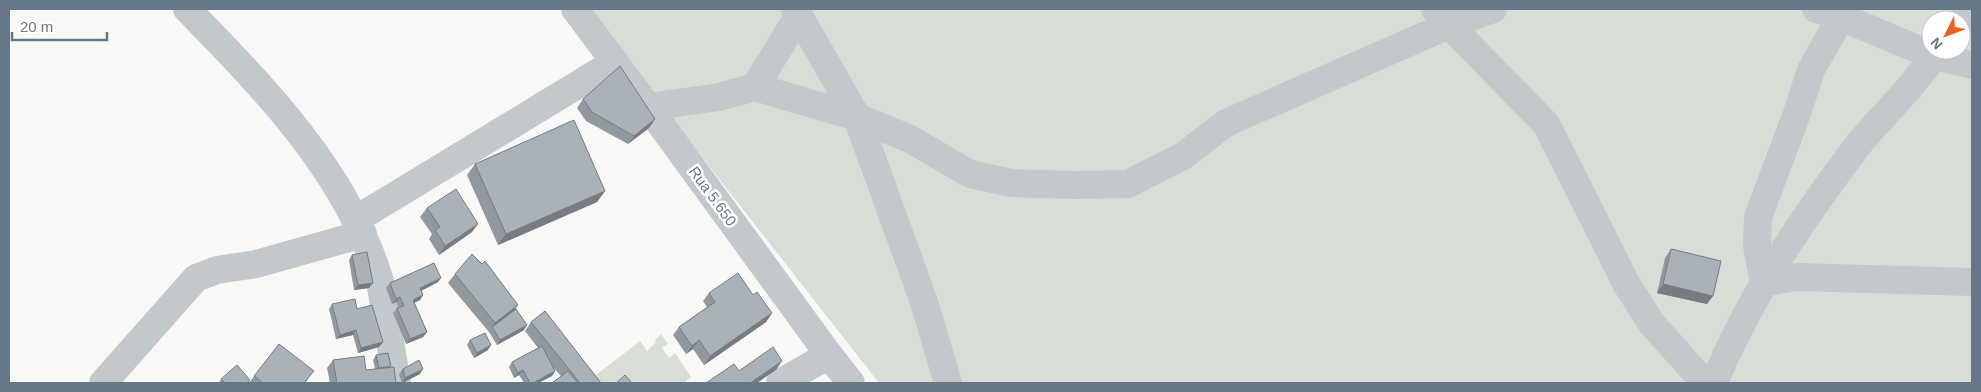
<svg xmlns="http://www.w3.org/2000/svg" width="1981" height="392" font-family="Arial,sans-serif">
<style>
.green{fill:#d8ded5;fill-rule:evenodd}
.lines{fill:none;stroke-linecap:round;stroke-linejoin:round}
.minor{stroke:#c3c8cc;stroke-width:28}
.wall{fill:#91989f}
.shaded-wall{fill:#767c82}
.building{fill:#a9b1b9;stroke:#767c82}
.labels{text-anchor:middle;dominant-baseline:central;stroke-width:5;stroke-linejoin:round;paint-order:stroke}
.street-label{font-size:15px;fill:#678;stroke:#fff}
</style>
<rect width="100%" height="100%" fill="#f8f9f6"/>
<path class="green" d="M 586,9 L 1972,9 L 1972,383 L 879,383 ZM 1931,20 L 1961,20 L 1961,50 L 1931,50 Z
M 661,334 L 668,344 L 662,348 L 669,358 L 675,353 L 691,377 L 686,381 L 686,383 L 589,383 L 588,369 L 590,368 L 596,375 L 640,341 L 647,351 L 656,342 L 655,340 Z"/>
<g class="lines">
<path class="minor" d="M 187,9 C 264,88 346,171 379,278 C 382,289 383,301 385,312 C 389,336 393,360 397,383
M 575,9 L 648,107 L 829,355 L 851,383
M 795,9 L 857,117 L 924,302 L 948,383
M 1435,9 L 1449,25 L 1546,124 L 1627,285 L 1652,324 L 1705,383
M 1816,9 L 1841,17 L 1934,56 L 1972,65
M 1961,22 L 1972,9
M 755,87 L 799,15
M 648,107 L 719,97 L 755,87 L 857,117 L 910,139 L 970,174 L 1011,183 L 1073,185 L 1128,184 L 1183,156 L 1226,123 L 1449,25 L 1493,9
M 355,220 L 615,62
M 1764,282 L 1757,246 L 1758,217 L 1796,116 L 1811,70 L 1841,17
M 1764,282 L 1797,277 L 1972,282
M 103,383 L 196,278 L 217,270 L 256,264 L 363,234
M 780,383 L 829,355
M 1714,383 C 1749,298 1800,222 1855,149 C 1871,128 1891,109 1908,89 C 1919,76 1929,63 1939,50"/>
</g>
<path class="wall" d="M 583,99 L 655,119 L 649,128 L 628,144 L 586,121 L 577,108 Z
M 475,164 L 605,191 L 597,202 L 498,245 L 467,175 Z
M 427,208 L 472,232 L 439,255 L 429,239 L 432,234 L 420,217 Z
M 1671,249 L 1707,304 L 1657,293 L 1665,258 Z
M 352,255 L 369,288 L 354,290 L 349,260 Z
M 455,274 L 516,309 L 524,330 L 497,345 L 489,332 L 448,283 Z
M 438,282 L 421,291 L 423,295 L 420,300 L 414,303 L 427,332 L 423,337 L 406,344 L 393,313 L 397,308 L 399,308 L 396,302 L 392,304 L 386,288 L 390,283 Z
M 709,293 L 753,295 L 772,313 L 766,322 L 704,365 L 693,349 L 686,354 L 673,335 L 679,327 L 707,307 L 703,301 Z
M 332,304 L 357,309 L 383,342 L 379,347 L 358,353 L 353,335 L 336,339 L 329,309 Z
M 531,322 L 601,383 L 552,383 L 561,376 L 552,366 L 555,371 L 552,376 L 538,383 L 524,383 L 519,375 L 514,378 L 509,367 L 512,362 L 538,348 L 525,331 Z
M 470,340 L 488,350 L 474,358 L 467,345 Z
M 376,355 L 390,368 L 396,383 L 330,383 L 327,368 L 333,360 L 366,370 L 375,369 L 373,360 Z
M 403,369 L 420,374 L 402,383 L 399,374 Z
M 254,376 L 308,379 L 304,383 L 249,383 Z
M 221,379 L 250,380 L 248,383 L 219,383 Z"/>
<path class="shaded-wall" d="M 655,119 L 649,128 L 628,144 L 634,136 Z
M 605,191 L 597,202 L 498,245 L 506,234 Z
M 478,224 L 472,232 L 439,255 L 445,246 Z
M 441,278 L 438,282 L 417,293 L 420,288 Z
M 373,283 L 369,288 L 354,290 L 358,285 Z
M 1663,284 L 1713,296 L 1707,304 L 1657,293 Z
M 423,295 L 420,300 L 410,305 L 413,300 Z
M 400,297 L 396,302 L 392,304 L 396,299 Z
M 518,305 L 512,314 L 492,327 L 495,323 Z
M 772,313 L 766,322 L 704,365 L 710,356 Z
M 527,325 L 524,330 L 497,345 L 500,340 Z
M 356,330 L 353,335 L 336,339 L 340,335 Z
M 427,332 L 423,337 L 406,344 L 410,339 Z
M 699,340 L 693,349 L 686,354 L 692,346 Z
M 383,342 L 379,347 L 358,353 L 361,348 Z
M 491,345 L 488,350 L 474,358 L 477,353 Z
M 782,361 L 776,370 L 757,383 L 750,383 Z
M 423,369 L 420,374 L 402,383 L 405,378 Z
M 523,370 L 519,375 L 514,378 L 518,373 Z
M 555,371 L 552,376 L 538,383 L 533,383 Z"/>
<path class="building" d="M 620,66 L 655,119 L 634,136 L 592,112 L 583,99 Z
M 574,120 L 605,191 L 506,234 L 475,164 Z
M 456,189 L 478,224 L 445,246 L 435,230 L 440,227 L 427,208 Z
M 1671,249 L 1721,261 L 1713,296 L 1663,284 Z
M 367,252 L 373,283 L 358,285 L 352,255 Z
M 472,254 L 482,264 L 485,261 L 518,305 L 495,323 L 455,274 Z
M 434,263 L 441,278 L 420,288 L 423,295 L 413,300 L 427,332 L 410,339 L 397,308 L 404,306 L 400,297 L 396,299 L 390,283 Z
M 738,273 L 753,295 L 757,292 L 772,313 L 710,356 L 699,340 L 692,346 L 679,327 L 715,302 L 709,293 Z
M 355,299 L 357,309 L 372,305 L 383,342 L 361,348 L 356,330 L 340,335 L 332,304 Z
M 516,309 L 527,325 L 500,340 L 492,327 Z
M 545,311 L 601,383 L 580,383 L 531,322 Z
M 485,333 L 491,345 L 477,353 L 470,340 Z
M 279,344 L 314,371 L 304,383 L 263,383 L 254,376 Z
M 542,346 L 555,371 L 533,383 L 530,383 L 523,370 L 518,373 L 512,362 Z
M 773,347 L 782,361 L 750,383 L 706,383 L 734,364 L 739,371 Z
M 388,353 L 391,366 L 379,368 L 376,355 Z
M 364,356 L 366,370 L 394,367 L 396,383 L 337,383 L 333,360 Z
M 419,360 L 423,369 L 405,378 L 403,369 Z
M 237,365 L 250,380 L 247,383 L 225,383 L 221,379 Z
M 568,371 L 578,383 L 552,383 Z
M 625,375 L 632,383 L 616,383 Z"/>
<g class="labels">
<g class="street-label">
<text transform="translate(713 196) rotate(54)">Rua 5.650</text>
</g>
</g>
<rect width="1981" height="392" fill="none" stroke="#667788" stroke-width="20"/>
<g transform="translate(1946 35) rotate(228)"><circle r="24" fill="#ffffff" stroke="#c2c9cf"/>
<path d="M0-4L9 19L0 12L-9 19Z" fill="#eb6124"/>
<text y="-8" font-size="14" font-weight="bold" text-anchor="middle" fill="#667788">N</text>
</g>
<path d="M12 32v8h95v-8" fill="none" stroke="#667788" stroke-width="2.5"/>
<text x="20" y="32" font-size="15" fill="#667788" stroke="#ffffff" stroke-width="4" paint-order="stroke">20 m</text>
</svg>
